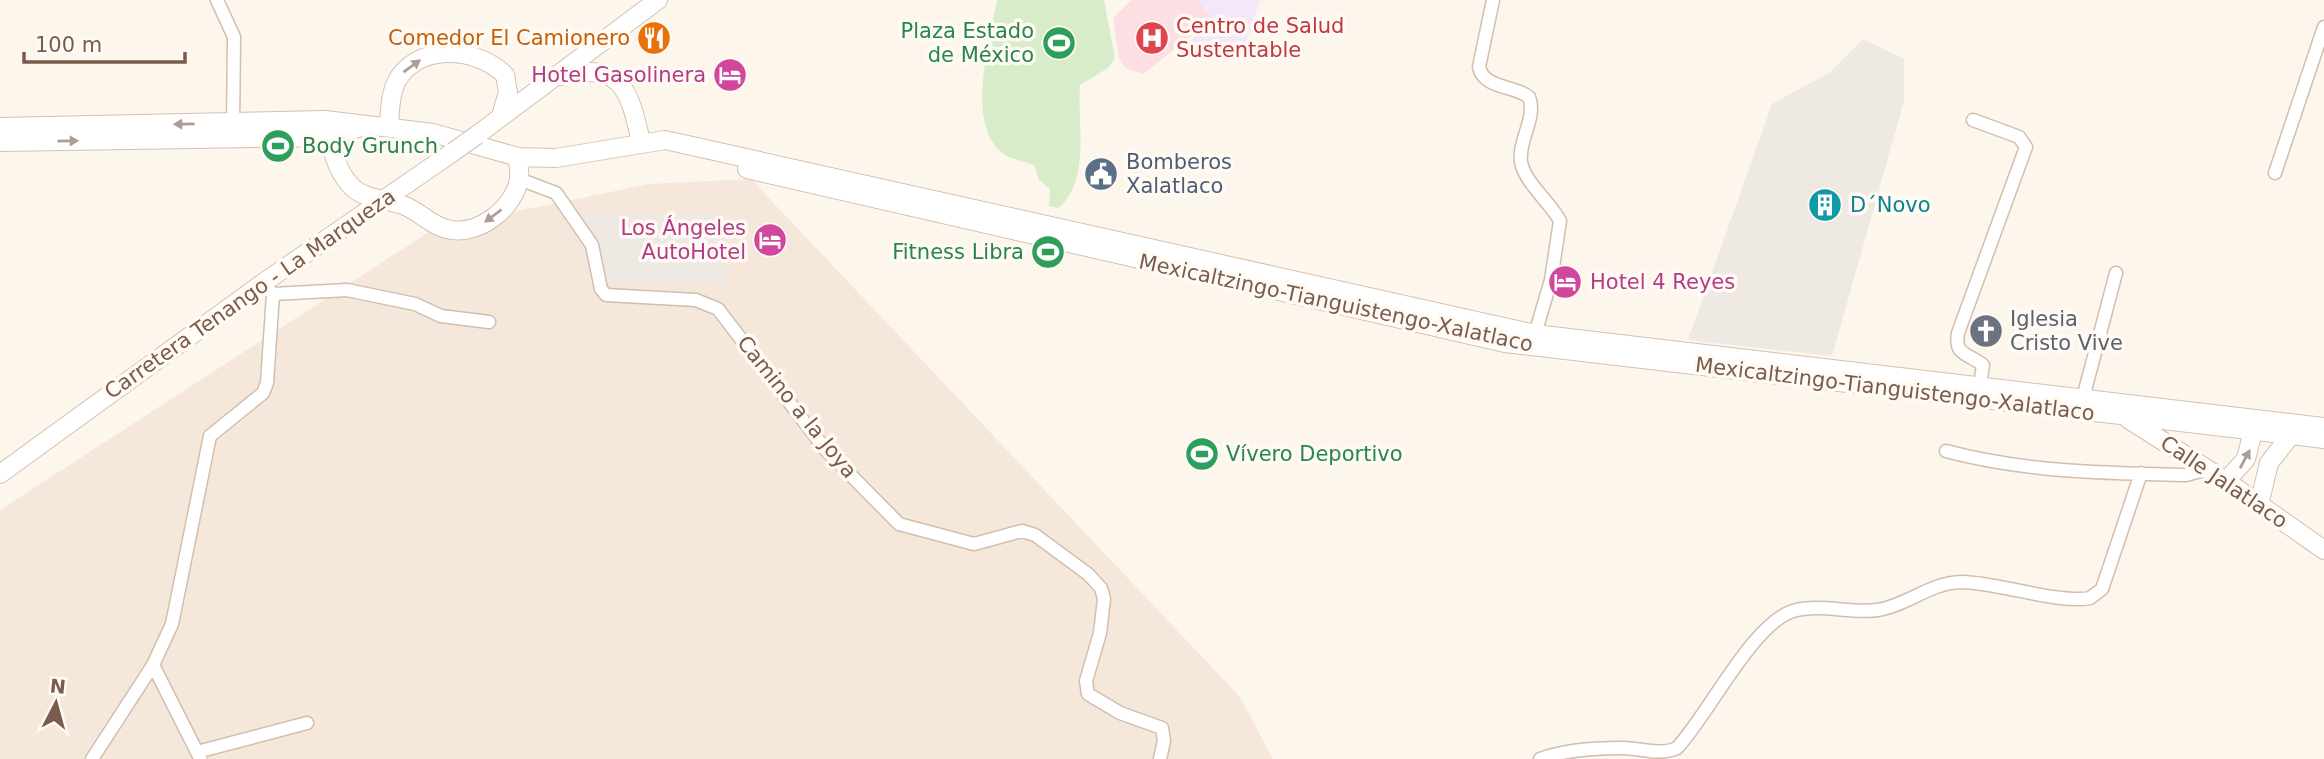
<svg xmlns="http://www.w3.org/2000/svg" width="2324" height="759" font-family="'DejaVu Sans',sans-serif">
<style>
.residential{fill:#f5e8da}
.industrial{fill:#efe9e4}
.education{fill:#f3e8fa}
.medical{fill:#fbdfe3}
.green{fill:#d8ecc9}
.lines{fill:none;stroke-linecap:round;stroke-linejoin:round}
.minor-casing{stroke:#d1beb0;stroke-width:15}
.secondary-casing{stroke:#d6c0b0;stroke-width:20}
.minor{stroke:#fff;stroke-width:12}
.secondary{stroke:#fff;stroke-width:18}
.secondary-bridge-casing{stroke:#d6c0b0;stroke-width:20;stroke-linecap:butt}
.secondary-bridge{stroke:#fff;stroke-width:18}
.oneway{fill:#af9d94}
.labels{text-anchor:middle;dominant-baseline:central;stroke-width:7;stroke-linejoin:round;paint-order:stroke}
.health-label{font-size:21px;fill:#be3a42;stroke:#fffaf3;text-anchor:start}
.leisure-label{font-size:21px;fill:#27864d;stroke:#fffaf3;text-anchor:end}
.food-label{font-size:21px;fill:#c56008;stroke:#fffaf3;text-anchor:end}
.hotel-label{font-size:21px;fill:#b23c85;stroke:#fffaf3;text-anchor:end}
.service-label{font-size:21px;fill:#4e5e75;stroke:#fffaf3;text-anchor:start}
.culture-label{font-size:21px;fill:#0d838f;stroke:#fffaf3;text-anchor:start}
.street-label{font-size:21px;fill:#7a5c4d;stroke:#fffaf3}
.worship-label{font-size:21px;fill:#5b616d;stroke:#fffaf3;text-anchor:start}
</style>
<rect width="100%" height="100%" fill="#fdf6ec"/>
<path class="residential" d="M 751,179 L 1240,697 L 1273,759 L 0,759 L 0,510 L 435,228 L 649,184 Z"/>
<path class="industrial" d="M 1863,39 L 1904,59 L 1904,101 L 1832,356 L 1688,340 L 1772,104 L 1829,73 Z
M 582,214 L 725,215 L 725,284 L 612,284 L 602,259 L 599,236 Z"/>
<path class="education" d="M 1198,0 L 1260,0 L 1244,49 L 1183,47 L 1215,21 Z"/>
<path class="medical" d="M 1132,0 L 1198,0 L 1213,19 L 1143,74 L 1125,68 L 1119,58 L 1113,18 Z"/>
<path class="green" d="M 997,0 L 1104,0 L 1115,58 L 1108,68 L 1080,85 C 1077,125 1091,178 1059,208 L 1049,206 L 1050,189 L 1039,180 L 1034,165 C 1026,162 1016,160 1009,157 C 962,134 990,40 997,0 Z"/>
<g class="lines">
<g class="minor-casing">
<path id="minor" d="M 217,0 L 234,37 L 233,128
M 1493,0 L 1479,67 C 1484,89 1514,85 1529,97 C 1537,118 1518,140 1521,162 C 1525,183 1550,202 1560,221 L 1551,280 L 1535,334
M 1973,120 L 2019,137 L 2026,147 L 1958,333 C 1954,356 1968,353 1983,365 L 1980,386
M 2275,173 L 2324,27
M 519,179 L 556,193 L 592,245 L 601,289 L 606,295 L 696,300 L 718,309 L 825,449 L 899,524 L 974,544 L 1022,531 L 1035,535 L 1088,574 L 1101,588 L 1104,599 L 1100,633 L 1086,681 L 1088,694 L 1120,713 L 1162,728 L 1164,741 L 1160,759
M 273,294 L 347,290 L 415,304 L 441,316 L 489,322
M 2083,398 L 2116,273
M 1946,451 C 2024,472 2105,473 2186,475 L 2208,469
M 153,665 L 200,758
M 197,752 L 307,723
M 92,759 L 153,665 L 172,624 L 210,436 L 263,393 L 267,383 L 273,294 L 263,283
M 1540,759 C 1564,750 1596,748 1622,748 C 1640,748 1660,756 1677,748 C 1708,715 1753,623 1793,611 C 1821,603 1850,614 1878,610 C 1909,605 1930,582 1963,582 C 1998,583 2060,604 2090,598 L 2102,589 L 2141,473"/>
</g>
<g class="secondary-casing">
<path id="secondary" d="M 560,76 C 622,61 629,89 641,142
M 0,127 L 325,120 L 433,133 L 518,157 L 556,158 L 665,140 L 1535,334 L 2324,427
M 327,127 C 331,147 336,170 351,186 C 364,200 388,199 405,206 C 420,212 432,226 447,229 C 477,237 514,209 519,179 C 520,172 518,164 518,157
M 389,127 C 390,107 390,84 405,70 C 432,43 481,51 505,75 L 508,92 L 501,116
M 477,135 L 658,0
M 0,142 L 317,137 L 363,127
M 747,169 L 1505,343 L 2324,439
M 2128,419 L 2226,481 L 2324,550
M 0,474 L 263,283 L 453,152
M 2226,481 L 2246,459 L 2253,431 L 2247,422
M 2259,505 L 2269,463 L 2294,431"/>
</g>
<use href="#minor" class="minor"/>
<use href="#secondary" class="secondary"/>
<g class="secondary-bridge-casing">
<path id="secondary-bridge" d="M 453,152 L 477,135"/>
</g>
<use href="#secondary-bridge" class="secondary-bridge"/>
</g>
<defs><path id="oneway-solid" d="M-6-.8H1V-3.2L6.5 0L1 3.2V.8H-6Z" transform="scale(1.75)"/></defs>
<g class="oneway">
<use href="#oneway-solid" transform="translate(412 66) rotate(-36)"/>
<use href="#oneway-solid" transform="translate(184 124) rotate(179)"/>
<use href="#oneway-solid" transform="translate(68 141) rotate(-1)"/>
<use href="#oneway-solid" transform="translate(493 216) rotate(143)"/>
<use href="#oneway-solid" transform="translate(2245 459) rotate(-62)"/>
</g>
<defs>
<g id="restaurant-disc" transform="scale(1.75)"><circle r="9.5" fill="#e8710a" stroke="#fffaf3"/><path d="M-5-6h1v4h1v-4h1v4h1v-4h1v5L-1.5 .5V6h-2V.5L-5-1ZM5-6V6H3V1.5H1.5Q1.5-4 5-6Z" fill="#fff"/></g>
<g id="hospital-disc" transform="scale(1.75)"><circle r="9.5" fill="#e0444e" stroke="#fffaf3"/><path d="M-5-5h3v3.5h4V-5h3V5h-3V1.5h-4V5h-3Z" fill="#fff"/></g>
<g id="stadium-disc" transform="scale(1.75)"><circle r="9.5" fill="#2e9e5b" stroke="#fffaf3"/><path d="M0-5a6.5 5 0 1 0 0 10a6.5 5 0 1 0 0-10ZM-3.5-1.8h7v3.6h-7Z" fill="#fff"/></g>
<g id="hotel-disc" transform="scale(1.75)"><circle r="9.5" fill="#d1479c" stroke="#fffaf3"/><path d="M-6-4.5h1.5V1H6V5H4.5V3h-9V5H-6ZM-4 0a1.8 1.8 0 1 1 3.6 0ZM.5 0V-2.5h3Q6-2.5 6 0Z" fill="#fff"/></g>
<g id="civic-disc" transform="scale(1.75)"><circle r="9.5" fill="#5c6f8a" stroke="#fffaf3"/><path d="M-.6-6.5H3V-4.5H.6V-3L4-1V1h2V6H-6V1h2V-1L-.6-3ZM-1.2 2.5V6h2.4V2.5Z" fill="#fff"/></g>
<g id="building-disc" transform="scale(1.75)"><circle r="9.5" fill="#0f9aa8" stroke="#fffaf3"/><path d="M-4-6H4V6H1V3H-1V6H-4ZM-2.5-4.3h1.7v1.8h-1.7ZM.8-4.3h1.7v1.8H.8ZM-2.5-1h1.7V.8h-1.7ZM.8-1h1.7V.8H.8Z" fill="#fff"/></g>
<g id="church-disc" transform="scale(1.75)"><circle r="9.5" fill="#6b7280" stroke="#fffaf3"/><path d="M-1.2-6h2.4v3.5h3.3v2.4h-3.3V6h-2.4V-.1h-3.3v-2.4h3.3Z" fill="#fff"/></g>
</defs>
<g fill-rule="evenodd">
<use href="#restaurant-disc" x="654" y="38"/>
<use href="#hospital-disc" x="1152" y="38"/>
<use href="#stadium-disc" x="1059" y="43"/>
<use href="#hotel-disc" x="730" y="75"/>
<use href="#stadium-disc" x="278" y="146"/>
<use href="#civic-disc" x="1101" y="174"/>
<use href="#building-disc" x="1825" y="205"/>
<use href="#hotel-disc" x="770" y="240"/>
<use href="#stadium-disc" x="1048" y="252"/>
<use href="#hotel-disc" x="1565" y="282"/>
<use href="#church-disc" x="1986" y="331"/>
<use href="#stadium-disc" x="1202" y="454"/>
</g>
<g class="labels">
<g class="health-label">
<text x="1176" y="26">Centro de Salud<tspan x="1176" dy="24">Sustentable</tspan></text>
</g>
<g class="leisure-label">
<text x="1034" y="31">Plaza Estado<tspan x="1034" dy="24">de México</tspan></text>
<text x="302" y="146" text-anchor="start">Body Grunch</text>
<text x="1024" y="252">Fitness Libra</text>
<text x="1226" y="454" text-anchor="start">Vívero Deportivo</text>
</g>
<g class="food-label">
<text x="630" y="38">Comedor El Camionero</text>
</g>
<g class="hotel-label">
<text x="706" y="75">Hotel Gasolinera</text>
<text x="746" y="228">Los Ángeles<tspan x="746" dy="24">AutoHotel</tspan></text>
<text x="1590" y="282" text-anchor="start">Hotel 4 Reyes</text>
</g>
<g class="service-label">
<text x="1126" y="162">Bomberos<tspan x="1126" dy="24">Xalatlaco</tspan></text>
</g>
<g class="culture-label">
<text x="1850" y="205">D´Novo</text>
</g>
<g class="street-label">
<text transform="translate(250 294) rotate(-35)">Carretera Tenango - La Marqueza</text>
<text transform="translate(1336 303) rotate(12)">Mexicaltzingo-Tianguistengo-Xalatlaco</text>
<text transform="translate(1895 389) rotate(7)">Mexicaltzingo-Tianguistengo-Xalatlaco</text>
<text transform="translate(797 407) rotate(51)">Camino a la Joya</text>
<text transform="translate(2224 482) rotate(34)">Calle Jalatlaco</text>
</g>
<g class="worship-label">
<text x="2010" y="319">Iglesia<tspan x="2010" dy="24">Cristo Vive</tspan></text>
</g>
</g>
<g transform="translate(56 703) rotate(6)" stroke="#fffaf3" stroke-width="5" paint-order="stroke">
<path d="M0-5L12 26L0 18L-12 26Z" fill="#7a5c4d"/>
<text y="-10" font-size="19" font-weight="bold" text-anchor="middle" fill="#7a5c4d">N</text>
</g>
<path d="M24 52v10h161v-10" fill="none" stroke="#7a5c4d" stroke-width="3.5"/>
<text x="35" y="52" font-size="21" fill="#7a5c4d" stroke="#fffaf3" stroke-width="5" paint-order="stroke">100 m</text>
</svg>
